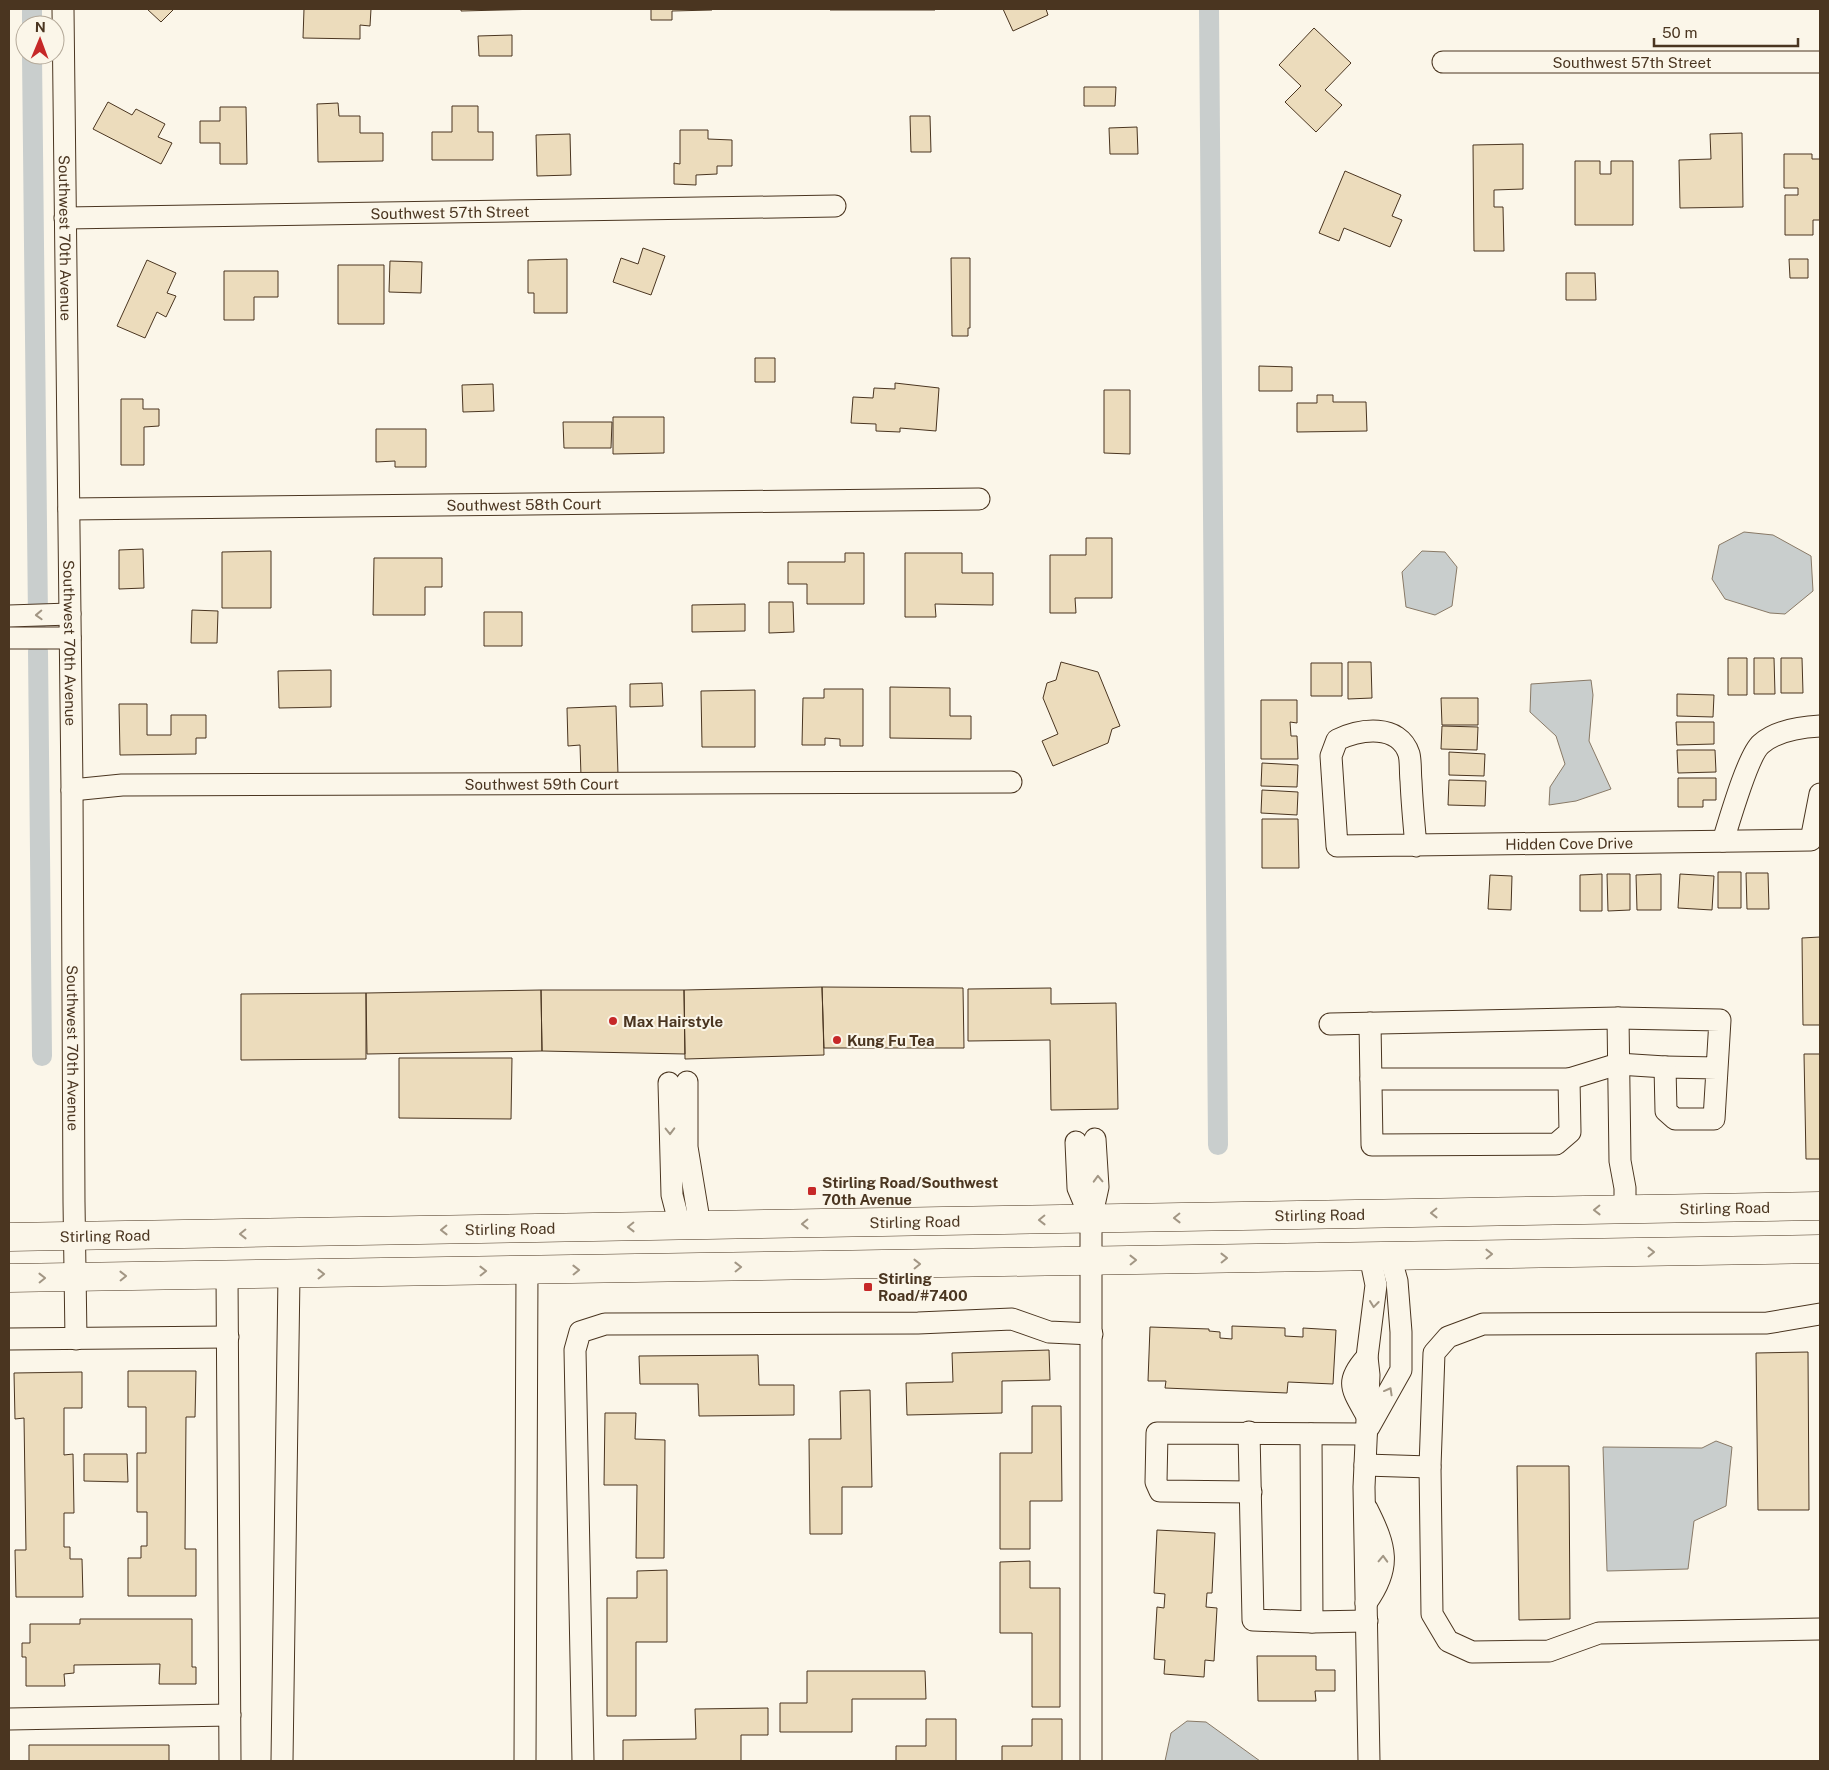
<svg xmlns="http://www.w3.org/2000/svg" width="1829" height="1770" font-family="'Public Sans',sans-serif">
<style>
.water{fill:#c9cecd;stroke:#887966}
.lines{fill:none;stroke-linecap:round;stroke-linejoin:round}
.canal{stroke:#c9cecd;stroke-width:20}
.building{fill:#ecdcbc;stroke:#4a3520}
.minor-casing{stroke:#4a3520;stroke-width:23}
.major-casing{stroke:#4a3520;stroke-width:29}
.minor{stroke:#fbf6e9;stroke-width:21}
.major{stroke:#fbf6e9;stroke-width:28}
.oneway{stroke:#a29684}
.poi-dot{fill:#c62828;stroke:#fbf6e9;stroke-width:2}
.labels{text-anchor:middle;dominant-baseline:central;stroke-width:4;stroke-linejoin:round;paint-order:stroke}
.street-label{font-size:15px;fill:#4a3520;stroke:#fbf6e9}
.poi-label{font-size:15px;font-weight:bold;fill:#4a3520;stroke:#fbf6e9;text-anchor:start}
</style>
<rect width="100%" height="100%" fill="#fbf6e9"/>
<path class="water" d="M 1744,532 L 1773,535 L 1811,556 L 1813,591 L 1785,614 L 1770,613 L 1725,599 L 1712,579 L 1719,545 Z
M 1422,551 L 1445,552 L 1457,567 L 1452,606 L 1435,615 L 1406,607 L 1402,572 Z
M 1591,680 L 1593,695 L 1589,741 L 1611,789 L 1576,801 L 1549,805 L 1550,787 L 1565,764 L 1556,736 L 1530,712 L 1531,684 Z
M 1716,1441 L 1732,1447 L 1726,1506 L 1694,1521 L 1688,1569 L 1607,1571 L 1603,1447 L 1702,1448 Z
M 1187,1721 L 1206,1722 L 1260,1761 L 1165,1761 L 1171,1733 Z"/>
<g class="lines">
<path class="canal" d="M 32,9 L 32,25
M 1209,9 L 1218,1145
M 32,55 L 38,620
M 38,651 L 42,1056"/>
</g>
<path class="building" d="M 147,9 L 174,9 L 161,22 Z
M 304,9 L 371,9 L 370,26 L 360,25 L 360,39 L 303,38 Z
M 461,9 L 543,9 L 461,11 Z
M 651,9 L 712,9 L 712,10 L 672,11 L 672,20 L 651,20 Z
M 830,9 L 935,9 L 935,10 L 830,10 Z
M 1003,9 L 1046,9 L 1048,15 L 1013,31 Z
M 1314,28 L 1351,63 L 1325,90 L 1342,105 L 1316,132 L 1285,102 L 1301,86 L 1279,65 Z
M 512,35 L 512,56 L 479,56 L 478,36 Z
M 1084,87 L 1116,87 L 1115,106 L 1084,106 Z
M 108,102 L 132,115 L 136,109 L 165,124 L 158,137 L 172,143 L 161,164 L 93,129 Z
M 338,103 L 339,116 L 360,116 L 360,133 L 383,133 L 383,161 L 318,162 L 317,104 Z
M 452,106 L 478,106 L 478,132 L 493,132 L 493,160 L 432,160 L 432,132 L 452,132 Z
M 220,107 L 246,107 L 247,164 L 220,164 L 220,143 L 200,143 L 200,121 L 220,121 Z
M 910,116 L 930,116 L 931,152 L 911,152 Z
M 1137,127 L 1138,154 L 1110,154 L 1109,128 Z
M 680,130 L 708,130 L 708,139 L 732,140 L 732,166 L 717,166 L 717,174 L 696,175 L 696,185 L 674,184 L 674,163 L 680,164 Z
M 1742,133 L 1743,207 L 1680,208 L 1679,160 L 1711,159 L 1710,134 Z
M 570,134 L 571,175 L 537,176 L 536,135 Z
M 1523,144 L 1523,189 L 1494,190 L 1494,207 L 1503,207 L 1504,251 L 1474,251 L 1473,145 Z
M 1784,154 L 1812,154 L 1812,159 L 1820,159 L 1820,220 L 1813,220 L 1813,235 L 1785,235 L 1785,195 L 1798,195 L 1798,188 L 1784,188 Z
M 1575,161 L 1600,161 L 1600,174 L 1611,174 L 1611,161 L 1633,161 L 1633,225 L 1575,225 Z
M 1345,171 L 1401,195 L 1392,216 L 1402,220 L 1390,247 L 1344,228 L 1339,241 L 1319,233 Z
M 643,248 L 665,256 L 651,295 L 613,282 L 621,258 L 638,264 Z
M 951,258 L 970,258 L 970,328 L 968,328 L 968,336 L 952,336 Z
M 567,259 L 567,313 L 534,313 L 534,293 L 528,293 L 528,260 Z
M 1789,259 L 1808,259 L 1808,278 L 1790,278 Z
M 147,260 L 176,273 L 167,293 L 176,296 L 166,317 L 157,312 L 145,338 L 117,326 Z
M 390,261 L 422,262 L 421,293 L 389,292 Z
M 338,265 L 384,265 L 384,324 L 338,324 Z
M 224,271 L 278,271 L 278,297 L 254,297 L 254,320 L 224,320 Z
M 1566,273 L 1595,273 L 1596,300 L 1566,300 Z
M 755,358 L 775,358 L 775,382 L 755,382 Z
M 1259,366 L 1292,367 L 1292,391 L 1259,391 Z
M 895,383 L 939,388 L 936,431 L 900,428 L 900,432 L 876,431 L 876,424 L 851,423 L 853,397 L 873,398 L 874,388 L 895,389 Z
M 493,384 L 494,411 L 463,412 L 462,385 Z
M 1104,390 L 1130,390 L 1130,454 L 1104,453 Z
M 1317,395 L 1333,395 L 1333,402 L 1366,402 L 1367,431 L 1297,432 L 1297,403 L 1317,403 Z
M 121,399 L 143,399 L 143,409 L 159,409 L 159,426 L 144,427 L 144,465 L 121,465 Z
M 613,417 L 664,417 L 664,453 L 613,454 Z
M 563,422 L 612,422 L 611,448 L 564,448 Z
M 376,429 L 426,429 L 426,467 L 395,467 L 395,461 L 376,462 Z
M 1086,538 L 1112,538 L 1112,598 L 1075,598 L 1076,613 L 1050,613 L 1050,555 L 1086,555 Z
M 143,549 L 144,588 L 119,589 L 119,550 Z
M 271,551 L 271,608 L 222,608 L 222,552 Z
M 845,553 L 864,553 L 864,604 L 807,604 L 807,584 L 788,584 L 788,562 L 845,562 Z
M 905,553 L 962,553 L 962,573 L 993,573 L 993,605 L 935,604 L 936,617 L 905,617 Z
M 374,558 L 442,558 L 442,587 L 425,587 L 425,615 L 373,615 Z
M 769,602 L 793,602 L 794,632 L 769,633 Z
M 745,604 L 745,631 L 692,632 L 692,605 Z
M 192,610 L 218,611 L 217,643 L 191,643 Z
M 484,612 L 522,612 L 522,646 L 484,646 Z
M 1728,658 L 1747,658 L 1747,695 L 1728,695 Z
M 1754,658 L 1774,658 L 1775,694 L 1754,694 Z
M 1781,658 L 1802,658 L 1803,693 L 1781,693 Z
M 1061,662 L 1098,672 L 1120,726 L 1112,729 L 1108,743 L 1053,766 L 1042,741 L 1058,734 L 1043,698 L 1047,683 L 1056,680 Z
M 1348,662 L 1371,662 L 1372,698 L 1348,699 Z
M 1311,663 L 1342,663 L 1342,696 L 1311,696 Z
M 331,670 L 331,707 L 279,708 L 278,671 Z
M 662,683 L 663,706 L 630,707 L 630,684 Z
M 890,687 L 950,688 L 950,716 L 971,716 L 971,739 L 890,738 Z
M 824,689 L 863,689 L 863,746 L 840,746 L 840,739 L 825,738 L 825,745 L 802,745 L 803,698 L 824,698 Z
M 755,690 L 755,747 L 702,747 L 701,691 Z
M 1677,694 L 1714,695 L 1713,717 L 1677,716 Z
M 1441,698 L 1478,698 L 1478,725 L 1442,725 Z
M 1261,700 L 1297,700 L 1297,723 L 1290,722 L 1291,736 L 1297,736 L 1298,759 L 1261,759 Z
M 119,704 L 147,704 L 147,735 L 171,735 L 171,715 L 206,715 L 206,738 L 196,738 L 196,754 L 120,755 Z
M 616,706 L 618,775 L 581,776 L 580,745 L 568,746 L 567,708 Z
M 1676,722 L 1714,722 L 1714,744 L 1677,745 Z
M 1442,726 L 1478,727 L 1477,750 L 1441,749 Z
M 1677,750 L 1715,750 L 1716,772 L 1678,773 Z
M 1449,752 L 1485,754 L 1484,776 L 1449,775 Z
M 1262,763 L 1298,765 L 1297,787 L 1261,786 Z
M 1678,778 L 1716,778 L 1716,800 L 1703,800 L 1703,807 L 1678,807 Z
M 1449,780 L 1486,781 L 1485,806 L 1448,805 Z
M 1262,790 L 1298,792 L 1297,815 L 1261,813 Z
M 1262,819 L 1298,819 L 1299,868 L 1262,868 Z
M 1718,872 L 1741,872 L 1741,908 L 1718,908 Z
M 1746,873 L 1768,873 L 1769,909 L 1747,909 Z
M 1602,874 L 1602,911 L 1580,911 L 1580,875 Z
M 1607,874 L 1630,874 L 1630,910 L 1608,911 Z
M 1661,874 L 1661,910 L 1637,910 L 1636,875 Z
M 1680,874 L 1714,876 L 1712,910 L 1678,908 Z
M 1490,875 L 1512,876 L 1511,910 L 1488,909 Z
M 1820,937 L 1820,1025 L 1803,1025 L 1802,938 Z
M 822,987 L 824,1055 L 685,1059 L 684,990 Z
M 822,987 L 963,988 L 964,1048 L 824,1048 Z
M 1051,988 L 1051,1004 L 1116,1003 L 1118,1109 L 1051,1110 L 1050,1040 L 968,1041 L 968,989 Z
M 541,990 L 684,990 L 685,1054 L 542,1051 Z
M 541,990 L 542,1051 L 367,1054 L 366,993 Z
M 366,993 L 366,1059 L 241,1060 L 241,994 Z
M 1804,1054 L 1820,1054 L 1820,1159 L 1806,1159 Z
M 399,1058 L 512,1058 L 511,1119 L 399,1118 Z
M 1232,1326 L 1285,1328 L 1285,1336 L 1303,1337 L 1303,1328 L 1336,1330 L 1333,1384 L 1288,1382 L 1287,1393 L 1165,1388 L 1166,1381 L 1148,1381 L 1150,1327 L 1209,1329 L 1209,1331 L 1220,1332 L 1220,1338 L 1232,1339 Z
M 1049,1350 L 1050,1380 L 1002,1381 L 1002,1413 L 907,1415 L 906,1383 L 953,1382 L 952,1353 Z
M 1808,1352 L 1809,1510 L 1758,1510 L 1756,1353 Z
M 758,1355 L 759,1385 L 794,1385 L 794,1415 L 699,1416 L 698,1384 L 640,1384 L 639,1356 Z
M 128,1371 L 196,1371 L 195,1417 L 186,1417 L 185,1549 L 196,1549 L 196,1596 L 128,1596 L 128,1558 L 141,1558 L 141,1546 L 147,1546 L 147,1512 L 137,1512 L 137,1453 L 146,1453 L 146,1407 L 128,1407 Z
M 82,1372 L 82,1408 L 64,1408 L 64,1455 L 73,1454 L 74,1513 L 64,1513 L 64,1547 L 70,1547 L 70,1559 L 82,1559 L 83,1597 L 16,1597 L 15,1550 L 26,1550 L 24,1418 L 15,1419 L 14,1373 Z
M 870,1390 L 872,1487 L 842,1487 L 842,1534 L 810,1534 L 809,1439 L 841,1439 L 840,1391 Z
M 1032,1406 L 1061,1406 L 1062,1501 L 1030,1501 L 1030,1549 L 1000,1549 L 1000,1453 L 1032,1453 Z
M 605,1413 L 636,1413 L 635,1439 L 665,1440 L 664,1558 L 636,1558 L 637,1485 L 604,1485 Z
M 84,1454 L 127,1454 L 128,1482 L 84,1481 Z
M 1517,1466 L 1569,1466 L 1570,1619 L 1519,1620 Z
M 1157,1530 L 1215,1533 L 1212,1593 L 1207,1593 L 1206,1607 L 1217,1608 L 1214,1661 L 1205,1660 L 1204,1677 L 1164,1674 L 1165,1660 L 1154,1659 L 1157,1607 L 1164,1608 L 1165,1594 L 1154,1593 Z
M 1030,1561 L 1030,1588 L 1060,1588 L 1060,1707 L 1032,1707 L 1032,1633 L 1000,1633 L 1000,1562 Z
M 667,1570 L 667,1642 L 636,1642 L 636,1716 L 607,1716 L 607,1598 L 637,1598 L 637,1571 Z
M 80,1619 L 192,1619 L 192,1667 L 196,1667 L 196,1684 L 159,1684 L 160,1664 L 74,1665 L 74,1673 L 64,1674 L 65,1686 L 26,1686 L 26,1657 L 22,1657 L 22,1643 L 30,1643 L 30,1624 L 80,1624 Z
M 1257,1656 L 1316,1656 L 1316,1670 L 1335,1670 L 1335,1691 L 1315,1691 L 1316,1701 L 1258,1701 Z
M 807,1671 L 925,1671 L 926,1699 L 852,1699 L 852,1732 L 780,1732 L 780,1703 L 807,1703 Z
M 768,1708 L 768,1735 L 741,1735 L 741,1761 L 623,1761 L 623,1740 L 696,1739 L 695,1709 Z
M 926,1719 L 956,1719 L 956,1761 L 896,1761 L 896,1746 L 926,1746 Z
M 1032,1719 L 1062,1719 L 1062,1761 L 1002,1761 L 1002,1746 L 1032,1746 Z
M 29,1745 L 169,1745 L 169,1761 L 29,1761 Z"/>
<g class="lines">
<g class="minor-casing">
<g id="minor">
<path id="s1" d="M 63,9 L 72,790 L 74,1202 L 76,1339"/>
<path id="s2" d="M 1443,62 L 1820,62"/>
<path id="s3" d="M 65,218 L 835,206"/>
<path id="s4" d="M 69,509 L 979,499"/>
<path d="M 9,616 L 70,614"/>
<path d="M 9,638 L 70,638"/>
<path id="s5" d="M 72,790 L 122,785 L 1011,782"/>
<path d="M 1723,841 C 1729,822 1748,755 1761,744 C 1777,730 1801,727 1820,726"/>
<path id="s6" d="M 1416,846 C 1414,825 1412,803 1411,781 C 1410,773 1411,762 1409,754 C 1399,723 1360,729 1337,740 L 1331,756 L 1337,846 L 1811,840 L 1820,794"/>
<path d="M 1618,1018 L 1720,1020 L 1714,1119 L 1675,1119 L 1666,1111 L 1665,1067 L 1717,1068"/>
<path d="M 1370,1023 L 1372,1145 L 1556,1144 L 1570,1132 L 1569,1079 L 1618,1064 L 1665,1067"/>
<path d="M 1330,1024 L 1618,1018 L 1620,1161 L 1625,1188 L 1625,1209"/>
<path d="M 1371,1079 L 1569,1079"/>
<path d="M 687,1082 L 687,1147 L 700,1226"/>
<path d="M 669,1083 L 672,1195 L 680,1226"/>
<path d="M 1076,1142 L 1078,1188 L 1091,1219"/>
<path d="M 227,1275 L 230,1761"/>
<path d="M 1820,1314 L 1767,1323 L 1483,1324 L 1448,1337 L 1434,1353 L 1430,1467 L 1432,1614 L 1448,1641 L 1472,1652 L 1549,1651 L 1599,1633 L 1820,1629"/>
<path d="M 9,1339 L 228,1337"/>
<path d="M 1367,1416 C 1352,1389 1344,1382 1367,1357"/>
<path d="M 1369,1427 L 1401,1370 L 1401,1332 L 1397,1281 L 1390,1256"/>
<path d="M 1249,1432 L 1253,1620 L 1312,1622 L 1311,1434"/>
<path d="M 1365,1465 L 1430,1467"/>
<path d="M 1251,1492 L 1160,1491 L 1156,1482 L 1157,1433 L 1366,1434"/>
<path d="M 1366,1603 C 1392,1567 1386,1547 1367,1509"/>
<path d="M 1312,1622 L 1367,1621"/>
<path d="M 9,1719 L 230,1715"/>
<path d="M 282,1761 L 289,1275"/>
<path d="M 525,1761 L 527,1270"/>
<path d="M 583,1761 L 575,1350 L 580,1332 L 605,1324 L 918,1323 L 1012,1319 L 1049,1332 L 1092,1334"/>
<path d="M 1091,1761 L 1091,1219 L 1098,1187 L 1095,1139"/>
<path d="M 1369,1761 L 1364,1487 L 1369,1375 L 1367,1357 L 1376,1285 L 1370,1256"/>
</g>
</g>
<g class="major-casing">
<g id="major">
<path id="s7" d="M 9,1237 L 1820,1206"/>
<path d="M 9,1278 L 1820,1249"/>
</g>
</g>
<use href="#minor" class="minor"/>
<use href="#major" class="major"/>
</g>
<defs><path id="oneway-chevron" d="M-2-3.5L2.5 0L-2 3.5" fill="none" stroke-width="1.6" stroke-linecap="round" stroke-linejoin="round" transform="scale(1.25)"/></defs>
<g class="oneway">
<use href="#oneway-chevron" transform="translate(39 615) rotate(178)"/>
<use href="#oneway-chevron" transform="translate(670 1131) rotate(89)"/>
<use href="#oneway-chevron" transform="translate(1098 1179) rotate(-92)"/>
<use href="#oneway-chevron" transform="translate(1597 1210) rotate(179)"/>
<use href="#oneway-chevron" transform="translate(1434 1213) rotate(179)"/>
<use href="#oneway-chevron" transform="translate(1177 1218) rotate(179)"/>
<use href="#oneway-chevron" transform="translate(1042 1220) rotate(179)"/>
<use href="#oneway-chevron" transform="translate(805 1224) rotate(179)"/>
<use href="#oneway-chevron" transform="translate(631 1227) rotate(179)"/>
<use href="#oneway-chevron" transform="translate(444 1230) rotate(179)"/>
<use href="#oneway-chevron" transform="translate(243 1234) rotate(179)"/>
<use href="#oneway-chevron" transform="translate(1651 1252) rotate(-1)"/>
<use href="#oneway-chevron" transform="translate(1489 1254) rotate(-1)"/>
<use href="#oneway-chevron" transform="translate(1224 1258) rotate(-1)"/>
<use href="#oneway-chevron" transform="translate(1133 1260) rotate(-1)"/>
<use href="#oneway-chevron" transform="translate(917 1264) rotate(-1)"/>
<use href="#oneway-chevron" transform="translate(738 1267) rotate(-1)"/>
<use href="#oneway-chevron" transform="translate(576 1270) rotate(-1)"/>
<use href="#oneway-chevron" transform="translate(483 1271) rotate(-1)"/>
<use href="#oneway-chevron" transform="translate(321 1274) rotate(-1)"/>
<use href="#oneway-chevron" transform="translate(123 1276) rotate(-1)"/>
<use href="#oneway-chevron" transform="translate(42 1278) rotate(-1)"/>
<use href="#oneway-chevron" transform="translate(1374 1304) rotate(97)"/>
<use href="#oneway-chevron" transform="translate(1389 1391) rotate(-61)"/>
<use href="#oneway-chevron" transform="translate(1383 1559) rotate(-88)"/>
</g>
<g class="poi-dot">
<circle cx="613" cy="1021" r="5"/>
<circle cx="837" cy="1040" r="5"/>
<rect x="807" y="1186" width="10" height="10" rx="2.5"/>
<rect x="863" y="1282" width="10" height="10" rx="2.5"/>
</g>
<g class="labels">
<g class="street-label">
<text stroke="none"><textPath href="#s2" startOffset="189">Southwest 57th Street</textPath></text>
<text stroke="none"><textPath href="#s3" startOffset="385">Southwest 57th Street</textPath></text>
<text stroke="none"><textPath href="#s1" startOffset="229">Southwest 70th Avenue</textPath></text>
<text stroke="none"><textPath href="#s4" startOffset="455">Southwest 58th Court</textPath></text>
<text stroke="none"><textPath href="#s1" startOffset="634">Southwest 70th Avenue</textPath></text>
<text stroke="none"><textPath href="#s5" startOffset="470">Southwest 59th Court</textPath></text>
<text stroke="none"><textPath href="#s6" startOffset="515">Hidden Cove Drive</textPath></text>
<text stroke="none"><textPath href="#s1" startOffset="1039">Southwest 70th Avenue</textPath></text>
<text stroke="none"><textPath href="#s7" startOffset="1716">Stirling Road</textPath></text>
<text stroke="none"><textPath href="#s7" startOffset="1311">Stirling Road</textPath></text>
<text stroke="none"><textPath href="#s7" startOffset="906">Stirling Road</textPath></text>
<text stroke="none"><textPath href="#s7" startOffset="501">Stirling Road</textPath></text>
<text stroke="none"><textPath href="#s7" startOffset="96">Stirling Road</textPath></text>
</g>
<g class="poi-label">
<text x="623" y="1021">Max Hairstyle</text>
<text x="847" y="1040">Kung Fu Tea</text>
<text x="822" y="1182">Stirling Road/Southwest<tspan x="822" dy="17">70th Avenue</tspan></text>
<text x="878" y="1278">Stirling<tspan x="878" dy="17">Road/#7400</tspan></text>
</g>
</g>
<rect width="1829" height="1770" fill="none" stroke="#4a3520" stroke-width="20"/>
<g transform="translate(40 40) rotate(1)"><circle r="24" fill="#fbf6e9" stroke="#b4a999"/>
<path d="M0-4L9 19L0 12L-9 19Z" fill="#c62828"/>
<text y="-8" font-size="14" font-weight="bold" text-anchor="middle" fill="#4a3520">N</text>
</g>
<path d="M1654 38v8h144v-8" fill="none" stroke="#4a3520" stroke-width="2.5"/>
<text x="1662" y="38" font-size="15" fill="#4a3520" stroke="#fbf6e9" stroke-width="4" paint-order="stroke">50 m</text>
</svg>
